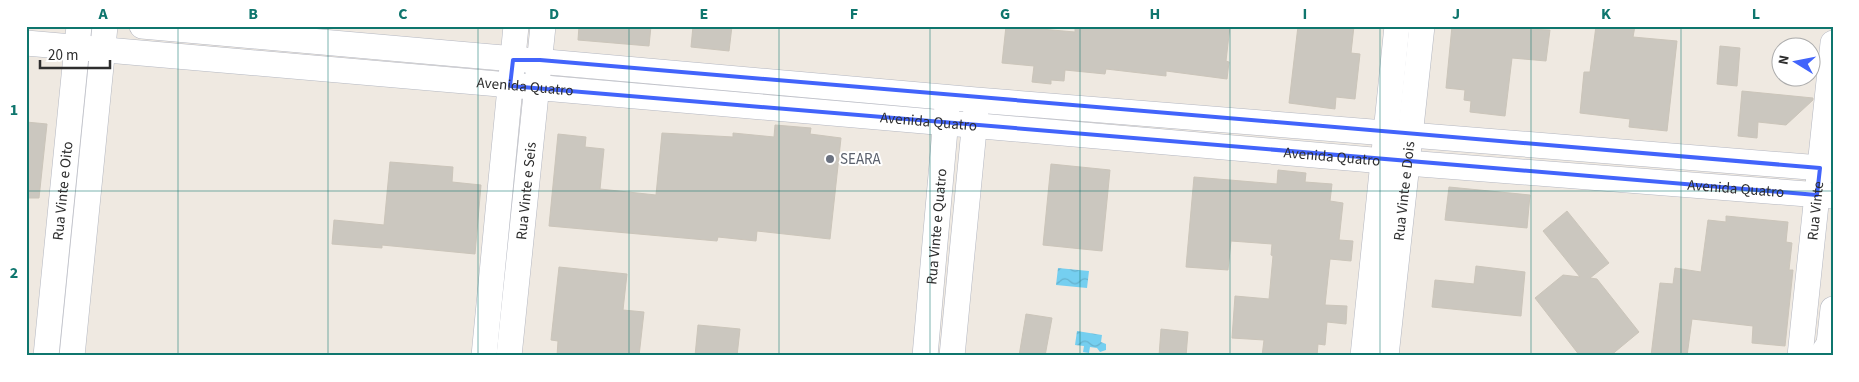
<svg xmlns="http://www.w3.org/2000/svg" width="1859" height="382" font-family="'Source Sans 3',sans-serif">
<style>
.water{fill:url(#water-waves)}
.building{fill:#cbc7bf;stroke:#cbc5ba}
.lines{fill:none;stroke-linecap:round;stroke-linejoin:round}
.minor-casing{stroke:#b4b7c1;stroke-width:26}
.minor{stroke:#fff;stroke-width:25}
.marked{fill:none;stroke:#4264fb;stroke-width:4;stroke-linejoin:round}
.grid{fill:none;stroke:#0f766e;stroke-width:1;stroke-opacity:0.55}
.worship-dot{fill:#6b7280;stroke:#fff;stroke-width:2}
.labels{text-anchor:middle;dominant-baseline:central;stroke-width:4;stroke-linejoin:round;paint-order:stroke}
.street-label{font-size:15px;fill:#2e2e2e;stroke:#fff}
.worship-label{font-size:15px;fill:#5b616d;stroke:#fff;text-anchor:start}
.neatline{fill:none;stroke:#0f766e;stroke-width:2}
.grid-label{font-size:16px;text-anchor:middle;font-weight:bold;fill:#0f766e}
</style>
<defs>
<pattern id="water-waves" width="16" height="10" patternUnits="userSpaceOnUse" patternTransform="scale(1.25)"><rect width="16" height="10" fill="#75cff0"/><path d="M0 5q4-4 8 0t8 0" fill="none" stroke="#66b2ce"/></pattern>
</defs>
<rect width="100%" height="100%" fill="#efe9e1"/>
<path class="water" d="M 1058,268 L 1089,271 L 1087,288 L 1056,285 Z
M 1077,331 L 1102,335 L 1101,342 L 1106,344 L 1106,350 L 1100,352 L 1097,348 L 1090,347 L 1089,353 L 1083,352 L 1084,346 L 1075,345 Z"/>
<path class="building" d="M 579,26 L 651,26 L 649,46 L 578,40 Z
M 693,26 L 732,26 L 729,51 L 691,47 Z
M 1006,26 L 1075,32 L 1075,26 L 1230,26 L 1226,61 L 1229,62 L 1227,79 L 1166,71 L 1166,76 L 1106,69 L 1105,74 L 1065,70 L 1064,81 L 1051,80 L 1051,84 L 1032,82 L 1034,66 L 1002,63 Z
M 1298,26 L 1354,26 L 1351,53 L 1360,54 L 1355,99 L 1336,97 L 1335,109 L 1289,103 Z
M 1452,26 L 1550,30 L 1546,61 L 1512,58 L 1505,116 L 1470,112 L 1471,101 L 1464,100 L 1465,90 L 1446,88 Z
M 1596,26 L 1635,26 L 1633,37 L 1677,41 L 1667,131 L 1629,127 L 1630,119 L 1580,113 L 1584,72 L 1590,72 Z
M 1720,46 L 1740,48 L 1737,86 L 1717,84 Z
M 1742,91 L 1813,98 L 1813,100 L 1786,125 L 1758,122 L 1757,138 L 1738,136 Z
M 26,122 L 47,124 L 39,198 L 26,198 Z
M 775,125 L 811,128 L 810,134 L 841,138 L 830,239 L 757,231 L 756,241 L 718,237 L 717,241 L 549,226 L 558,134 L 586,137 L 585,147 L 604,149 L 600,189 L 656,195 L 662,133 L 733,137 L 733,133 L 774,137 Z
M 390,162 L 453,167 L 452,182 L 481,185 L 475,254 L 382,245 L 382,248 L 332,244 L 334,220 L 384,225 Z
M 1051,164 L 1110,170 L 1102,251 L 1043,245 Z
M 1278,170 L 1306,173 L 1305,182 L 1332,184 L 1330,201 L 1343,203 L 1339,240 L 1353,241 L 1351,261 L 1330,259 L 1325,305 L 1347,306 L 1346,324 L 1327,322 L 1325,345 L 1318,344 L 1317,356 L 1262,356 L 1264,340 L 1232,338 L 1235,296 L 1269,299 L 1273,256 L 1271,255 L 1272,244 L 1231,241 L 1228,270 L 1186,267 L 1194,177 L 1277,184 Z
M 1449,187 L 1530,195 L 1527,228 L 1445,220 Z
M 1567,211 L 1609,263 L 1590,278 L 1597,279 L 1639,332 L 1610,356 L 1580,356 L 1535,298 L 1563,275 L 1580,277 L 1543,231 Z
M 1726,216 L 1788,222 L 1786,242 L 1792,243 L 1789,270 L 1793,270 L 1785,346 L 1752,343 L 1753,326 L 1692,319 L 1687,356 L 1651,356 L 1660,283 L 1673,284 L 1675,268 L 1701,272 L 1708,220 L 1726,222 Z
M 1476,266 L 1525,272 L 1521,316 L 1432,307 L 1435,280 L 1474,284 Z
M 559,267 L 627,274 L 623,310 L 644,312 L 639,356 L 557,356 L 558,341 L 551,340 Z
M 1026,314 L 1052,318 L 1045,356 L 1019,356 Z
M 698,325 L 740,329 L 737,356 L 695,356 Z
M 1161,329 L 1188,332 L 1186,356 L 1159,356 Z"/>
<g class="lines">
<g class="minor-casing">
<g id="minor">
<path d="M 142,26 L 976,100 L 1833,169"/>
<path id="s1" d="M 26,43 L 1407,163 L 1833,196"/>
<path id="s2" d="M 46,356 L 79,26"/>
<path d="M 72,356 L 105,26"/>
<path d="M 484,356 L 516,26"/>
<path id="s3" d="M 509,356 L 543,26"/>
<path id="s4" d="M 925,356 L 947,107"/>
<path d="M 952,356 L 976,109"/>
<path d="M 1363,356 L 1397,26"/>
<path id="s5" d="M 1386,356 L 1422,26"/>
<path id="s6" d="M 1800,356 L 1833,43"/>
<path d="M 1821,356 L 1829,344 L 1833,309"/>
</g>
</g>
<use href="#minor" class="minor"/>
</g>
<path class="marked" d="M 513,60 L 540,60 L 1820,168 L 1817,195 L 510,86 Z"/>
<path class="grid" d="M 178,26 L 178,356M 328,26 L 328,356M 478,26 L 478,356M 629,26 L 629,356M 779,26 L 779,356M 930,26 L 930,356M 1080,26 L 1080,356M 1230,26 L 1230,356M 1380,26 L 1380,356M 1531,26 L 1531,356M 1681,26 L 1681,356M 26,191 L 1833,191"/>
<circle class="worship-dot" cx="830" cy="159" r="5"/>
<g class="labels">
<g class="street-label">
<text stroke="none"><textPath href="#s1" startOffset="501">Avenida Quatro</textPath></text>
<text stroke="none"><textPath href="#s1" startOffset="906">Avenida Quatro</textPath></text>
<text stroke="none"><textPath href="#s1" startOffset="1311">Avenida Quatro</textPath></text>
<text stroke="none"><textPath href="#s1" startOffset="1716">Avenida Quatro</textPath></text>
<text stroke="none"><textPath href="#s2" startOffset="166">Rua Vinte e Oito</textPath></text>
<text stroke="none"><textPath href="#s3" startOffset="166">Rua Vinte e Seis</textPath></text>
<text stroke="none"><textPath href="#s5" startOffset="166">Rua Vinte e Dois</textPath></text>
<text stroke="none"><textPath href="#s6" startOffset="146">Rua Vinte</textPath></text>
<text stroke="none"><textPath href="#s4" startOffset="130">Rua Vinte e Quatro</textPath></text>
</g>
<g class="worship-label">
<text x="840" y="159">SEARA</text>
</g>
</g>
<rect width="1859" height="382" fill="none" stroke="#ffffff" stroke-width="55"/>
<g transform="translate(1796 62) rotate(280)"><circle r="24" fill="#ffffff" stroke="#ababab"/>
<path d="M0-4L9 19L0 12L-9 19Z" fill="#4264fb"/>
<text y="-8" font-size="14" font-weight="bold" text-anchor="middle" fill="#2e2e2e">N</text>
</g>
<path d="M40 60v8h70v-8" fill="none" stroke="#2e2e2e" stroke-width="2.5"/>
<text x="48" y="60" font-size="15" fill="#2e2e2e" stroke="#ffffff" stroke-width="4" paint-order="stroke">20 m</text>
<rect x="28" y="28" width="1804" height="326" class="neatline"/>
<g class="grid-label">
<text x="103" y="19">A</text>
<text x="253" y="19">B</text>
<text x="403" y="19">C</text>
<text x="554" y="19">D</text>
<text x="704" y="19">E</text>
<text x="854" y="19">F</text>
<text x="1005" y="19">G</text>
<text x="1155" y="19">H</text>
<text x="1305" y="19">I</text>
<text x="1456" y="19">J</text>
<text x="1606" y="19">K</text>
<text x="1756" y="19">L</text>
<text x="14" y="115">1</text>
<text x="14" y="278">2</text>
</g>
</svg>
